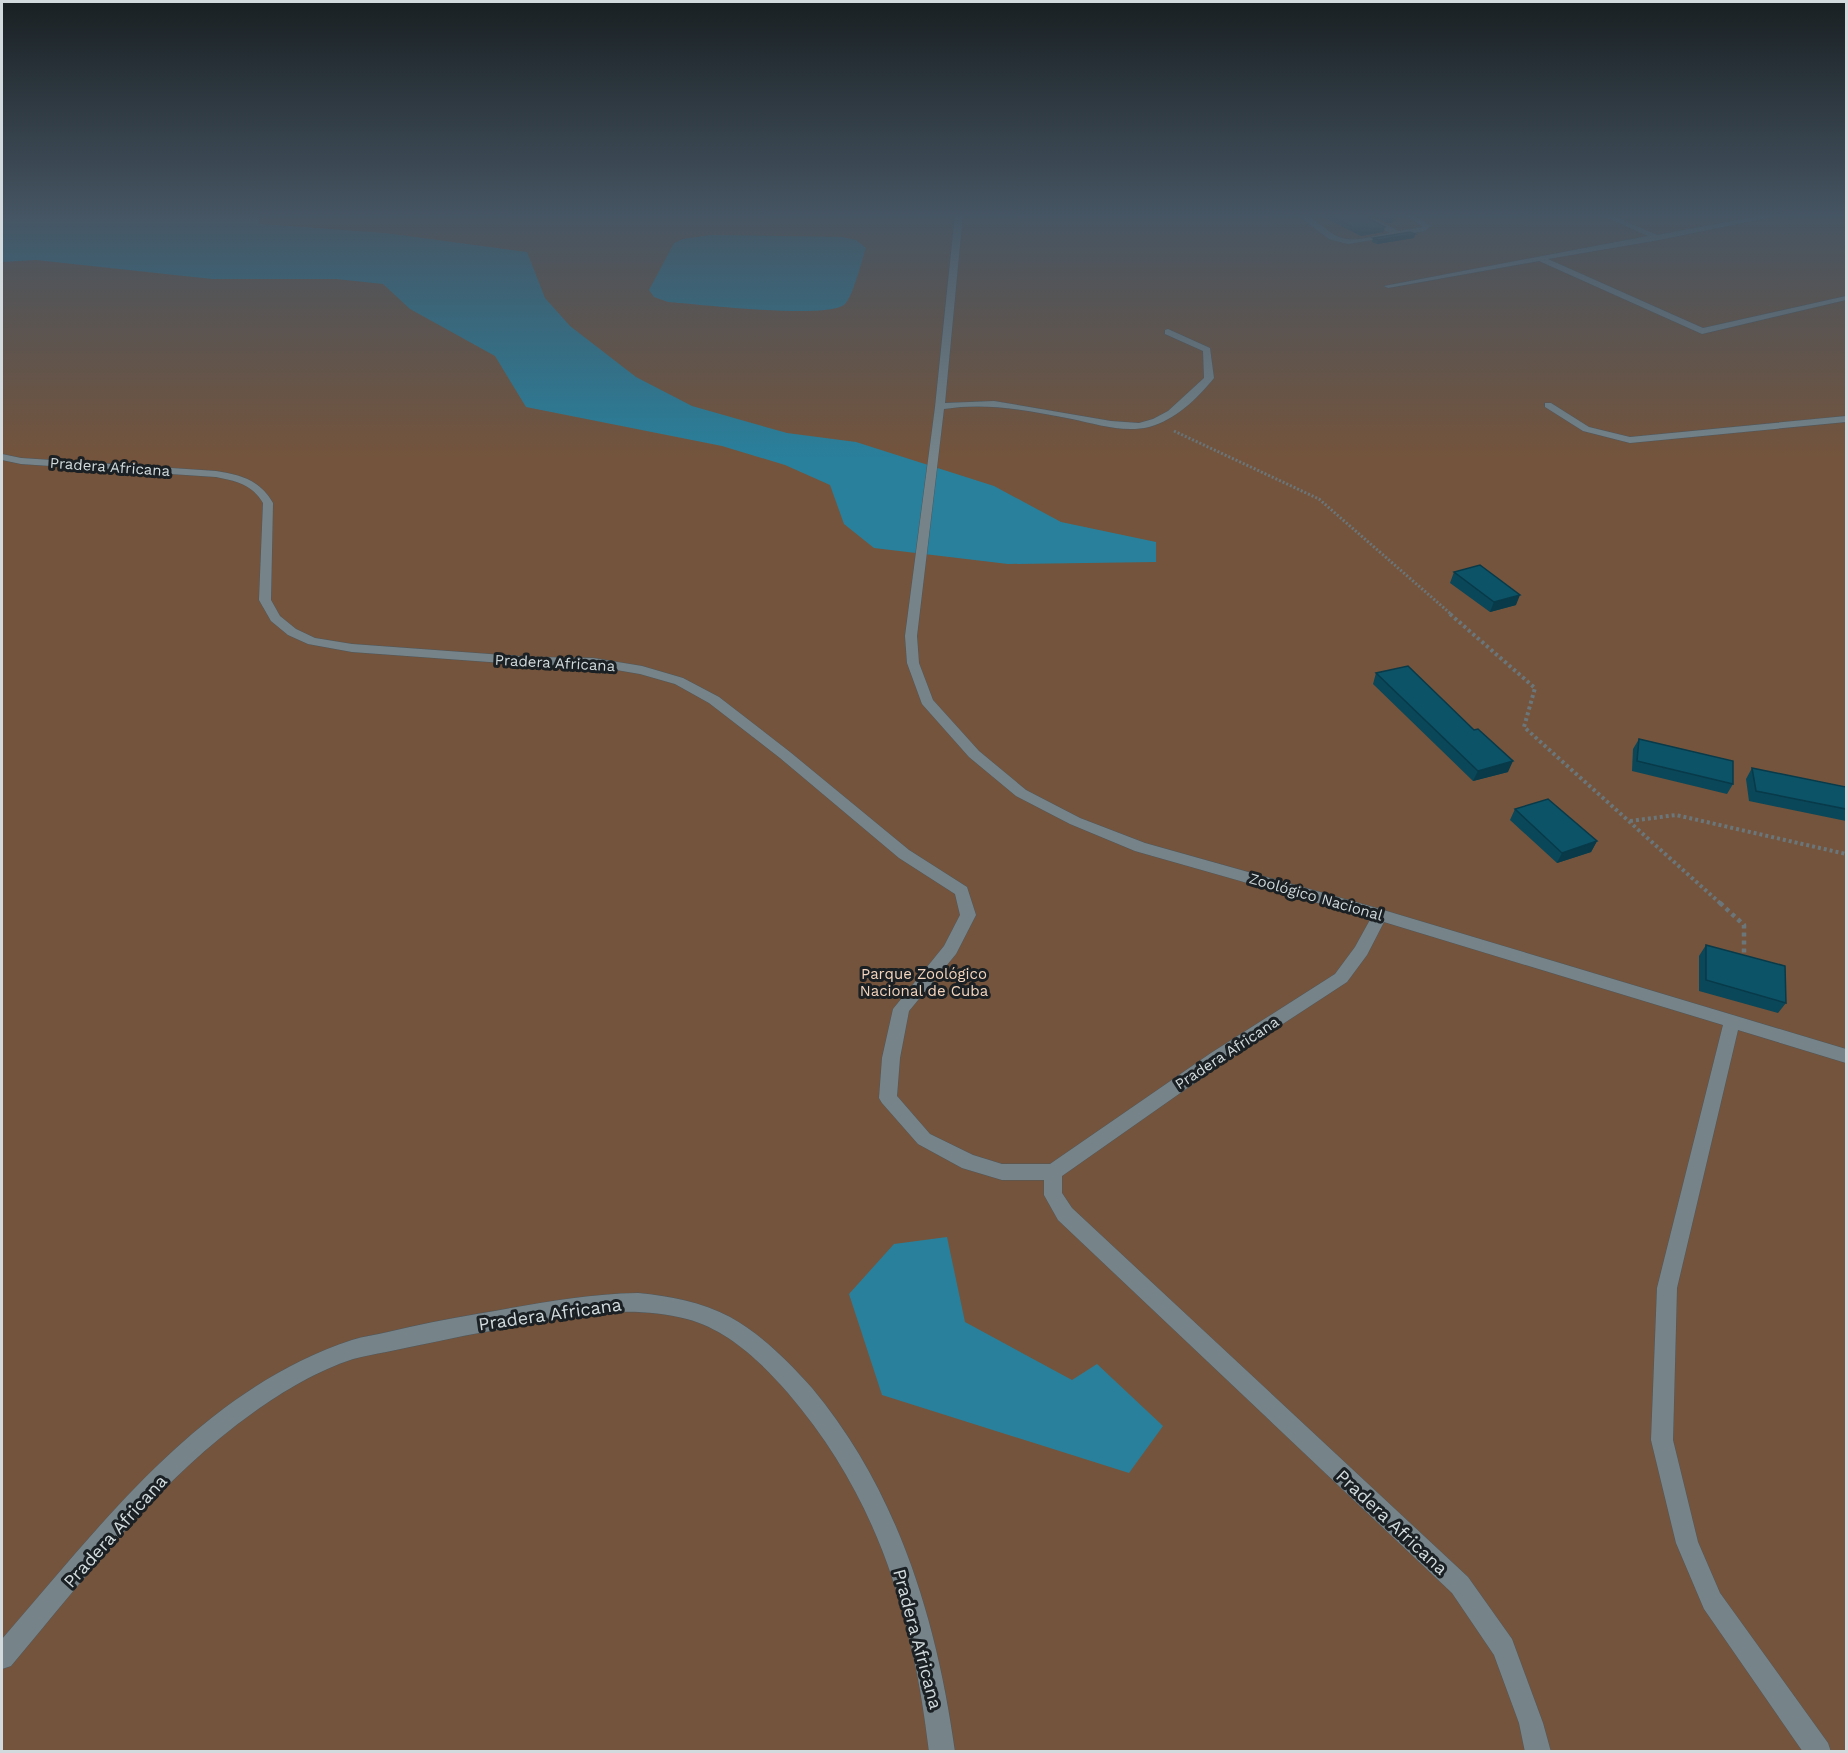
<svg xmlns="http://www.w3.org/2000/svg" width="1848" height="1753" font-family="'Work Sans',sans-serif">
<style>
.green{fill:#74543c}
.water{fill:#29809c}
.lines{fill:none;stroke-linecap:round;stroke-linejoin:round}
.minor-casing{stroke:#4e585d;stroke-width:1}
.path-far2{stroke:#6b767a;stroke-width:3;stroke-dasharray:2 2;stroke-linecap:butt}
.path-far1{stroke:#6b767a;stroke-width:4;stroke-dasharray:3 3;stroke-linecap:butt}
.path{stroke:#6b767a;stroke-width:4.5;stroke-dasharray:4 4;stroke-linecap:butt}
.minor{fill:#76848a;fill-rule:evenodd}
.wall{fill:#0a4759}
.shaded-wall{fill:#083a49}
.building{fill:#0c5368;stroke:#083a49;stroke-width:1.5}
.labels{text-anchor:middle;dominant-baseline:central;stroke-width:6;stroke-linejoin:round;paint-order:stroke}
.street-label{font-size:15px;fill:#d2dadd;stroke:#1a2023}
.park-label{font-size:15px;fill:#f5d5bd;stroke:#1a2023}
.near-street-label{font-size:18px;fill:#d2dadd;stroke:#1a2023}
</style>
<rect width="100%" height="100%" fill="#2d3a3f"/>
<path class="green" d="M 2,214 L 1846,214 L 1846,1751 L 2,1752 Z"/>
<path class="water" d="M 2,214 L 260,214 L 259,224 L 385,233 L 527,252 L 545,298 L 570,326 L 636,377 L 692,406 L 787,433 L 856,442 L 994,486 L 1061,522 L 1156,542 L 1156,562 L 1008,564 L 874,548 L 844,524 L 830,485 L 785,465 L 722,446 L 526,407 L 495,356 L 410,309 L 383,284 L 336,279 L 212,279 L 36,260 L 2,262 Z
M 711,235 L 842,237 L 856,240 L 866,248 C 861,262 854,294 845,304 C 830,320 696,304 668,302 L 654,297 L 649,290 L 674,243 L 683,239 Z
M 947,1237 L 965,1322 L 1072,1380 L 1097,1364 L 1163,1426 L 1129,1473 L 882,1395 L 849,1294 L 894,1244 Z"/>
<g class="lines">
<g class="minor-casing">
<path id="minor" d="M 955,214 L 963,214 L 945,403 L 994,401 L 1111,421 L 1139,423 L 1153,419 L 1168,411 L 1204,378 L 1203,351 L 1165,334 L 1165,330 L 1168,329 L 1210,348 L 1214,378 C 1197,399 1175,420 1149,427 C 1123,433 1096,424 1072,419 C 1029,411 988,402 944,409 L 917,636 L 919,663 L 933,700 L 979,751 L 1026,790 L 1080,818 L 1145,843 L 1380,909 L 1846,1049 L 1846,1063 L 1738,1030 L 1677,1288 L 1673,1440 L 1698,1542 L 1720,1593 L 1828,1743 L 1831,1752 L 1803,1752 L 1704,1609 L 1676,1543 L 1651,1440 L 1657,1288 L 1723,1025 L 1384,922 L 1367,955 L 1347,982 L 1223,1063 L 1062,1176 L 1062,1193 L 1072,1208 L 1468,1577 L 1512,1639 L 1543,1723 L 1551,1752 L 1525,1752 L 1519,1723 L 1494,1655 L 1452,1593 L 1058,1220 L 1044,1195 L 1044,1180 L 1002,1180 L 962,1168 L 918,1144 L 882,1103 L 879,1098 L 882,1058 L 893,1009 L 944,946 L 960,915 L 955,894 L 899,858 L 780,758 L 709,703 L 675,684 L 640,674 L 593,666 L 531,665 L 352,652 L 308,644 L 288,635 L 271,621 L 259,600 L 263,503 C 252,484 236,481 216,477 L 21,464 L 2,460 L 2,454 L 21,458 L 216,471 C 241,475 260,480 273,503 L 271,600 L 280,616 L 296,629 L 315,638 L 352,644 L 531,657 L 593,658 L 642,666 L 683,678 L 719,697 L 790,752 L 909,850 L 967,887 L 976,915 L 956,954 L 909,1011 L 900,1058 L 897,1096 L 930,1134 L 973,1155 L 1002,1164 L 1050,1164 L 1211,1053 L 1335,974 L 1355,947 L 1371,918 L 1135,851 L 1070,824 L 1016,796 L 969,757 L 922,704 L 907,663 L 905,636 L 935,407 Z
M 1296,214 C 1316,213 1327,237 1347,239 C 1360,241 1377,235 1390,233 L 1355,214 L 1364,214 L 1399,231 L 1423,227 L 1404,214 L 1413,214 L 1431,226 L 1425,231 L 1348,244 L 1329,239 Z
M 1599,214 L 1609,214 L 1657,235 L 1771,214 L 1786,214 L 1659,240 L 1548,259 L 1703,328 L 1846,296 L 1846,300 L 1702,334 L 1539,261 L 1388,288 L 1384,286 L 1648,236 Z
M 1545,403 L 1551,403 L 1589,427 L 1630,437 L 1846,416 L 1846,422 L 1630,443 L 1583,431 L 1545,407 Z
M 638,1293 C 670,1296 701,1302 730,1317 C 762,1335 788,1361 812,1388 C 898,1491 937,1621 955,1752 L 929,1752 C 913,1616 878,1498 788,1393 C 761,1362 728,1330 687,1319 C 622,1302 554,1319 490,1331 C 455,1337 421,1345 386,1352 C 375,1354 364,1356 353,1359 C 319,1370 283,1391 254,1412 C 158,1480 86,1577 11,1666 L 2,1669 L 2,1639 C 102,1524 201,1390 352,1340 C 364,1336 376,1335 388,1332 C 417,1325 447,1319 477,1314 C 530,1305 583,1294 638,1293 Z"/>
</g>
<path class="path-far2" d="M 1174,431 L 1319,499 L 1452,615"/>
<path class="path-far1" d="M 1450,614 L 1535,688 L 1524,727 L 1722,905
M 1630,821 L 1676,815 L 1846,854"/>
<path class="path" d="M 1720,903 L 1744,925 L 1744,959"/>
<use href="#minor" class="minor"/>
</g>
<path class="wall" d="M 1317,214 L 1360,214 L 1383,232 L 1361,236 Z
M 1369,214 L 1388,214 L 1393,222 L 1387,223 Z
M 1415,234 L 1414,238 L 1377,244 L 1372,242 L 1373,238 Z
M 1454,572 L 1516,605 L 1490,612 L 1450,583 Z
M 1376,673 L 1508,772 L 1473,781 L 1373,684 Z
M 1639,739 L 1733,784 L 1727,794 L 1632,771 L 1633,749 Z
M 1752,768 L 1846,787 L 1846,821 L 1749,801 L 1746,779 Z
M 1515,809 L 1597,841 L 1591,852 L 1557,863 L 1510,820 Z
M 1706,945 L 1786,1003 L 1778,1013 L 1699,991 L 1699,956 Z"/>
<path class="shaded-wall" d="M 1394,217 L 1393,222 L 1387,223 L 1388,218 Z
M 1385,227 L 1383,232 L 1361,236 L 1362,232 Z
M 1415,234 L 1414,238 L 1377,244 L 1378,240 Z
M 1520,595 L 1516,605 L 1490,612 L 1494,602 Z
M 1513,761 L 1508,772 L 1473,781 L 1478,771 Z
M 1597,841 L 1591,852 L 1557,863 L 1562,853 Z"/>
<path class="building" d="M 1327,214 L 1360,214 L 1385,227 L 1362,232 Z
M 1380,214 L 1388,214 L 1394,217 L 1388,218 Z
M 1410,232 L 1415,234 L 1378,240 L 1373,238 Z
M 1480,565 L 1520,595 L 1494,602 L 1454,572 Z
M 1408,666 L 1474,730 L 1478,729 L 1513,761 L 1478,771 L 1376,673 Z
M 1639,739 L 1733,761 L 1733,784 L 1637,761 Z
M 1752,768 L 1846,787 L 1846,809 L 1756,791 Z
M 1548,799 L 1597,841 L 1562,853 L 1515,809 Z
M 1706,945 L 1785,966 L 1786,1003 L 1706,980 Z"/>
<linearGradient id="sky" x2="0" y2="1"><stop stop-color="#192023"/><stop offset="0.47" stop-color="#465563"/><stop offset="1" stop-color="#465563" stop-opacity="0"/></linearGradient>
<rect width="1848" height="459" fill="url(#sky)"/>
<g class="labels">
<g class="street-label">
<text transform="translate(110 467) rotate(4)">Pradera Africana</text>
<text transform="translate(555 663) rotate(3)">Pradera Africana</text>
<text transform="translate(1316 897) rotate(16)">Zoológico Nacional</text>
<text transform="translate(1227 1053) rotate(-33)">Pradera Africana</text>
</g>
<g class="park-label">
<text x="924" y="974">Parque Zoológico<tspan x="924" dy="17">Nacional de Cuba</tspan></text>
</g>
<g class="near-street-label">
<text transform="translate(550 1314) rotate(-8)">Pradera Africana</text>
<text transform="translate(1392 1522) rotate(43)">Pradera Africana</text>
<text transform="translate(115 1531) rotate(-48)">Pradera Africana</text>
<text transform="translate(918 1639) rotate(75)">Pradera Africana</text>
</g>
</g>
<rect width="1848" height="1753" fill="none" stroke="#d2dadd" stroke-width="6"/>
</svg>
